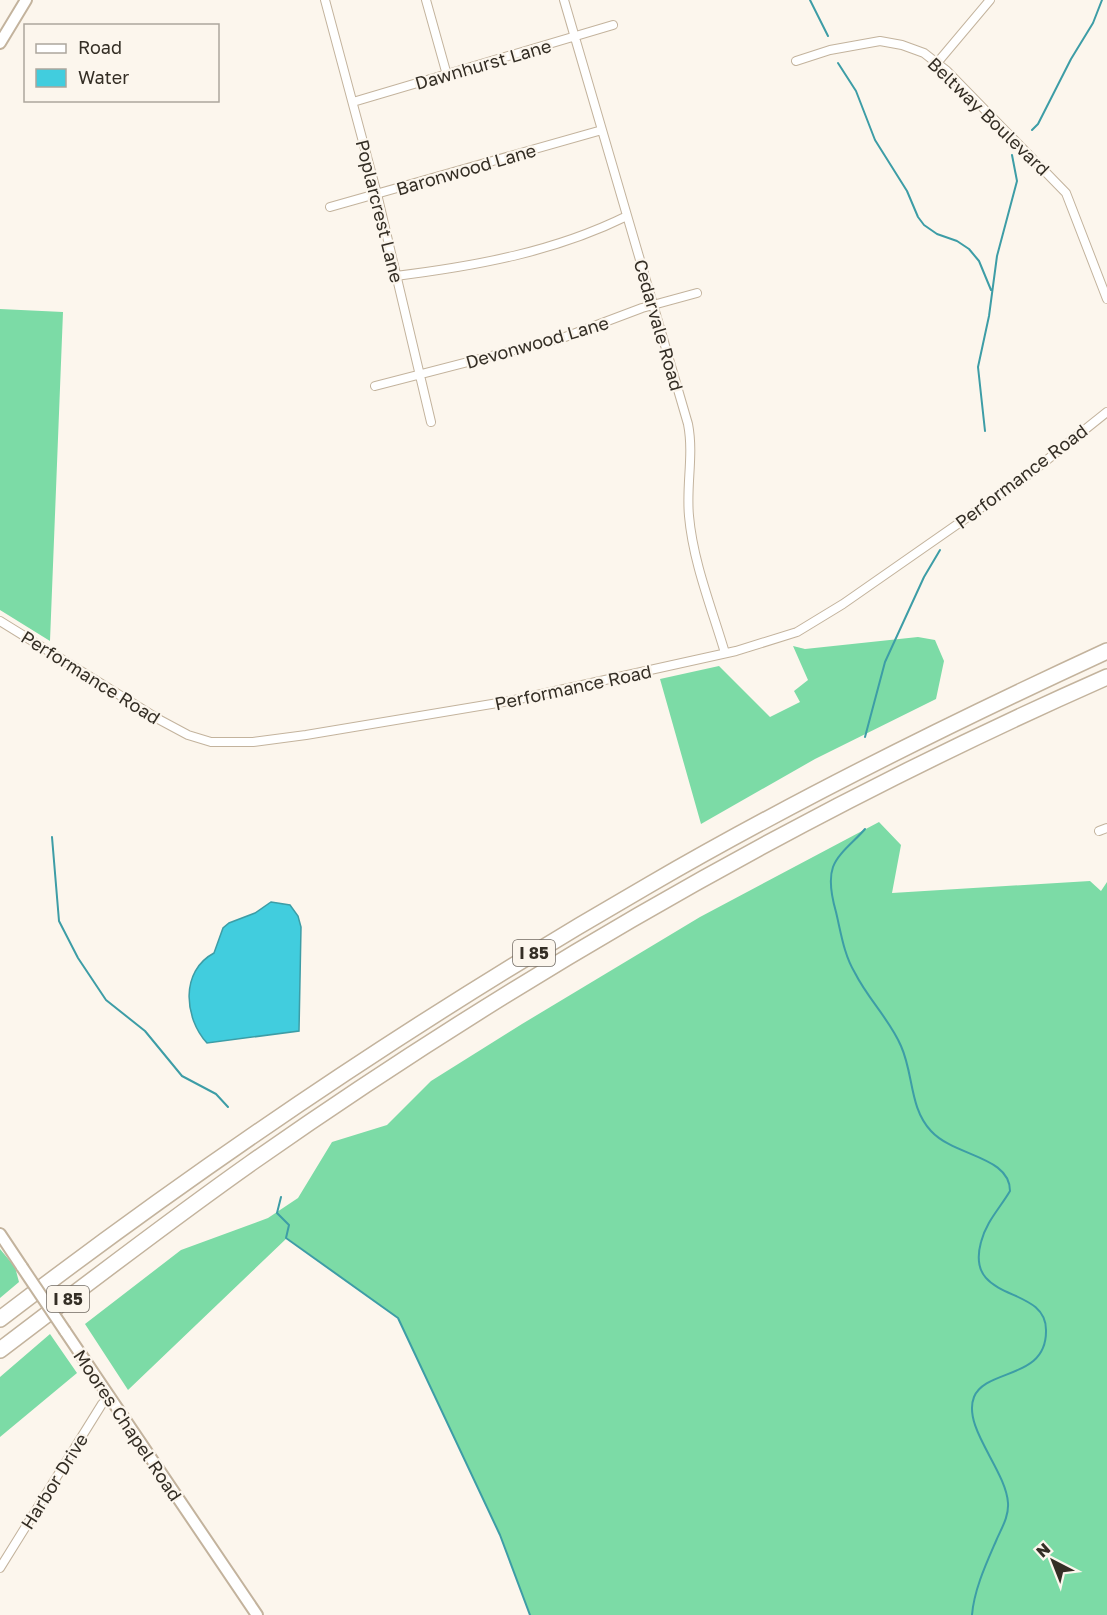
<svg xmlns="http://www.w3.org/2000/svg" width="1107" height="1615" font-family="'Golos Text',sans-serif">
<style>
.forest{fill:#7cdba6}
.water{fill:#41cdde;stroke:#3d9da6;stroke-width:1.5}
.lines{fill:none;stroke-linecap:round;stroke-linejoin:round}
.stream{stroke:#3d9da6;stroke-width:2}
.minor-casing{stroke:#c3b39d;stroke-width:10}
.secondary-casing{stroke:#c3b39d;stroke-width:14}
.motorway-casing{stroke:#c3b39d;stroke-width:18}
.minor{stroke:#fff;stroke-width:8}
.secondary{stroke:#fff;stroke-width:10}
.motorway{stroke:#fff;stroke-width:15}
.secondary-bridge-casing{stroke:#c3b39d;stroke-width:14;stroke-linecap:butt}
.secondary-bridge{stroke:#fff;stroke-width:10}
.labels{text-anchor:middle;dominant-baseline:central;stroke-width:4.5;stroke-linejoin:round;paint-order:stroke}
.shield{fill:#fcf6ed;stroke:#706a61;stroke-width:1.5}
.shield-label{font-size:16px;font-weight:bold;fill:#342e25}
.street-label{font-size:18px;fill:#342e25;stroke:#fcf6ed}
</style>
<rect width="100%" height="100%" fill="#fcf6ed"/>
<path class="forest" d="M 0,309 L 63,312 L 50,641 L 0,610 Z
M 918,637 L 935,640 L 944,661 L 936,699 L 815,759 L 701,824 L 660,679 L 719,666 L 770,717 L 800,702 L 794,691 L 808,680 L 793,646 L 805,649 Z
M 879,822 L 901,845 L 892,893 L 1090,881 L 1101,891 L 1107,882 L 1107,1615 L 530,1615 L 500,1535 L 398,1318 L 287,1238 L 128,1390 L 85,1324 L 181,1250 L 268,1218 L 298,1198 L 332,1142 L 387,1125 L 431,1081 L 522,1024 L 700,917 Z
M 0,1249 L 15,1267 L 19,1282 L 0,1298 Z
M 50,1334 L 77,1373 L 0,1437 L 0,1377 Z"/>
<path class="water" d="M 271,902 L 290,905 L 298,916 L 301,927 L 299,1031 L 207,1043 C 184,1018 180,971 214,953 L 223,928 L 229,923 L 255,913 Z"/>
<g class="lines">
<path class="stream" d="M 810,0 L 828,36
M 838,63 L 856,91 L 875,140 L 907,191 L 918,217 L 924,225 L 937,234 L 957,241 L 969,249 L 979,261 L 991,290
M 1032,130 L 1038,124 L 1071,59 L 1093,23 L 1102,0
M 985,431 L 978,367 L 989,316 L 997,256 L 1017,181 L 1012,155
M 865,737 L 885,662 L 924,577 L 940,550
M 865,829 C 855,841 838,853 833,867 C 828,881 832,898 836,912 C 841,933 844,955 855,973 C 868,999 890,1020 901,1046 C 914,1075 909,1107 931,1131 C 955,1157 1010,1156 1010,1191 C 1000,1208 986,1222 981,1242 C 964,1304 1046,1284 1046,1330 C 1047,1380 986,1368 974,1397 C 962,1427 1006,1470 1008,1503 C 1009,1517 1001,1529 996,1541 C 986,1564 974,1590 972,1615
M 52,837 L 59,921 L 78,958 L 106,1000 L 145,1031 L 182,1076 L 216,1094 L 228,1107
M 281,1197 L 277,1213 L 289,1225 L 286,1238 L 398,1318 L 500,1535 L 530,1615"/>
<g class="minor-casing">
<path id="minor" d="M 325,0 L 377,194 L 431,422
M 426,0 L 447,75
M 564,0 L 688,424 C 694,455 686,485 689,516 C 693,562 712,609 725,653
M 796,61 L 830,50 L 880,41 L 902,45 L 924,53 L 947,71 L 1066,193 L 1107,299
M 937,63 L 990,0
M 353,102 L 613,25
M 330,207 L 602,130
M 396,276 C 476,266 554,252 627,216
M 375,386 L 565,337 L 642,308 L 697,293
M 0,621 L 160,720 L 188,735 L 211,742 L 253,742 L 306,735 L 510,701 L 736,651 L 797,632 L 843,604 L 1028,475 L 1107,412
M 1099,831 L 1107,828
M 0,1568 L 102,1404 L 110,1396"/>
</g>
<g class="secondary-casing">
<path id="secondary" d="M 0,43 L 26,0
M 0,1234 L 22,1267
M 65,1331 L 257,1615"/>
</g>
<g class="motorway-casing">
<path id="motorway" d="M 0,1319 C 207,1161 423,1015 649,885 C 797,799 951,723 1107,651
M 0,1350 C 83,1287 166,1223 251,1163 C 519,975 808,809 1107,677"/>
</g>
<use href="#minor" class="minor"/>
<use href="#secondary" class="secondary"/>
<use href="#motorway" class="motorway"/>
<g class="secondary-bridge-casing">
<path id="secondary-bridge" d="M 22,1267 L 65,1331"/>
</g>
<use href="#secondary-bridge" class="secondary-bridge"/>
</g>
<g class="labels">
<g class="shield">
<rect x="513" y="940" width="42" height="26" rx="4.5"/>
<rect x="47" y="1286" width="42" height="26" rx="4.5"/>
</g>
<g class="shield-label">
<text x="534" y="953">I 85</text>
<text x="68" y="1299">I 85</text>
</g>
<g class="street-label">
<text transform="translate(483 64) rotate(-16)">Dawnhurst Lane</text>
<text transform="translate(989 116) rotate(44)">Beltway Boulevard</text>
<text transform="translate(466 169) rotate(-16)">Baronwood Lane</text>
<text transform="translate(380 211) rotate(76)">Poplarcrest Lane</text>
<text transform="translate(659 325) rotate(74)">Cedarvale Road</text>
<text transform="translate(537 342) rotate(-16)">Devonwood Lane</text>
<text transform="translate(1021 476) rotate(-37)">Performance Road</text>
<text transform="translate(91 677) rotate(32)">Performance Road</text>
<text transform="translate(573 687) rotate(-12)">Performance Road</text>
<text transform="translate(128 1425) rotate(56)">Moores Chapel Road</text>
<text transform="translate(54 1481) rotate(-58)">Harbor Drive</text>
</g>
</g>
<rect x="24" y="24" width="195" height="78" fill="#fcf6ed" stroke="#aca69d" stroke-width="1.5"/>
<rect x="36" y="44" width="30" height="9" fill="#ffffff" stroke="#aca69d" stroke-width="1.5"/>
<text x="78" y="54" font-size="18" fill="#342e25">Road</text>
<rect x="36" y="69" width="30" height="18" fill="#41cdde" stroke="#aca69d" stroke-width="1.5"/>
<text x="78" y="84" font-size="18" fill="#342e25">Water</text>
<g transform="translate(1053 1561) rotate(318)" stroke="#fcf6ed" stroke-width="4.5" paint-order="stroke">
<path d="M0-4.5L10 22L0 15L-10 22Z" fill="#342e25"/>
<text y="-9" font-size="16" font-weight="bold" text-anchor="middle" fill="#342e25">N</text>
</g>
</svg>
